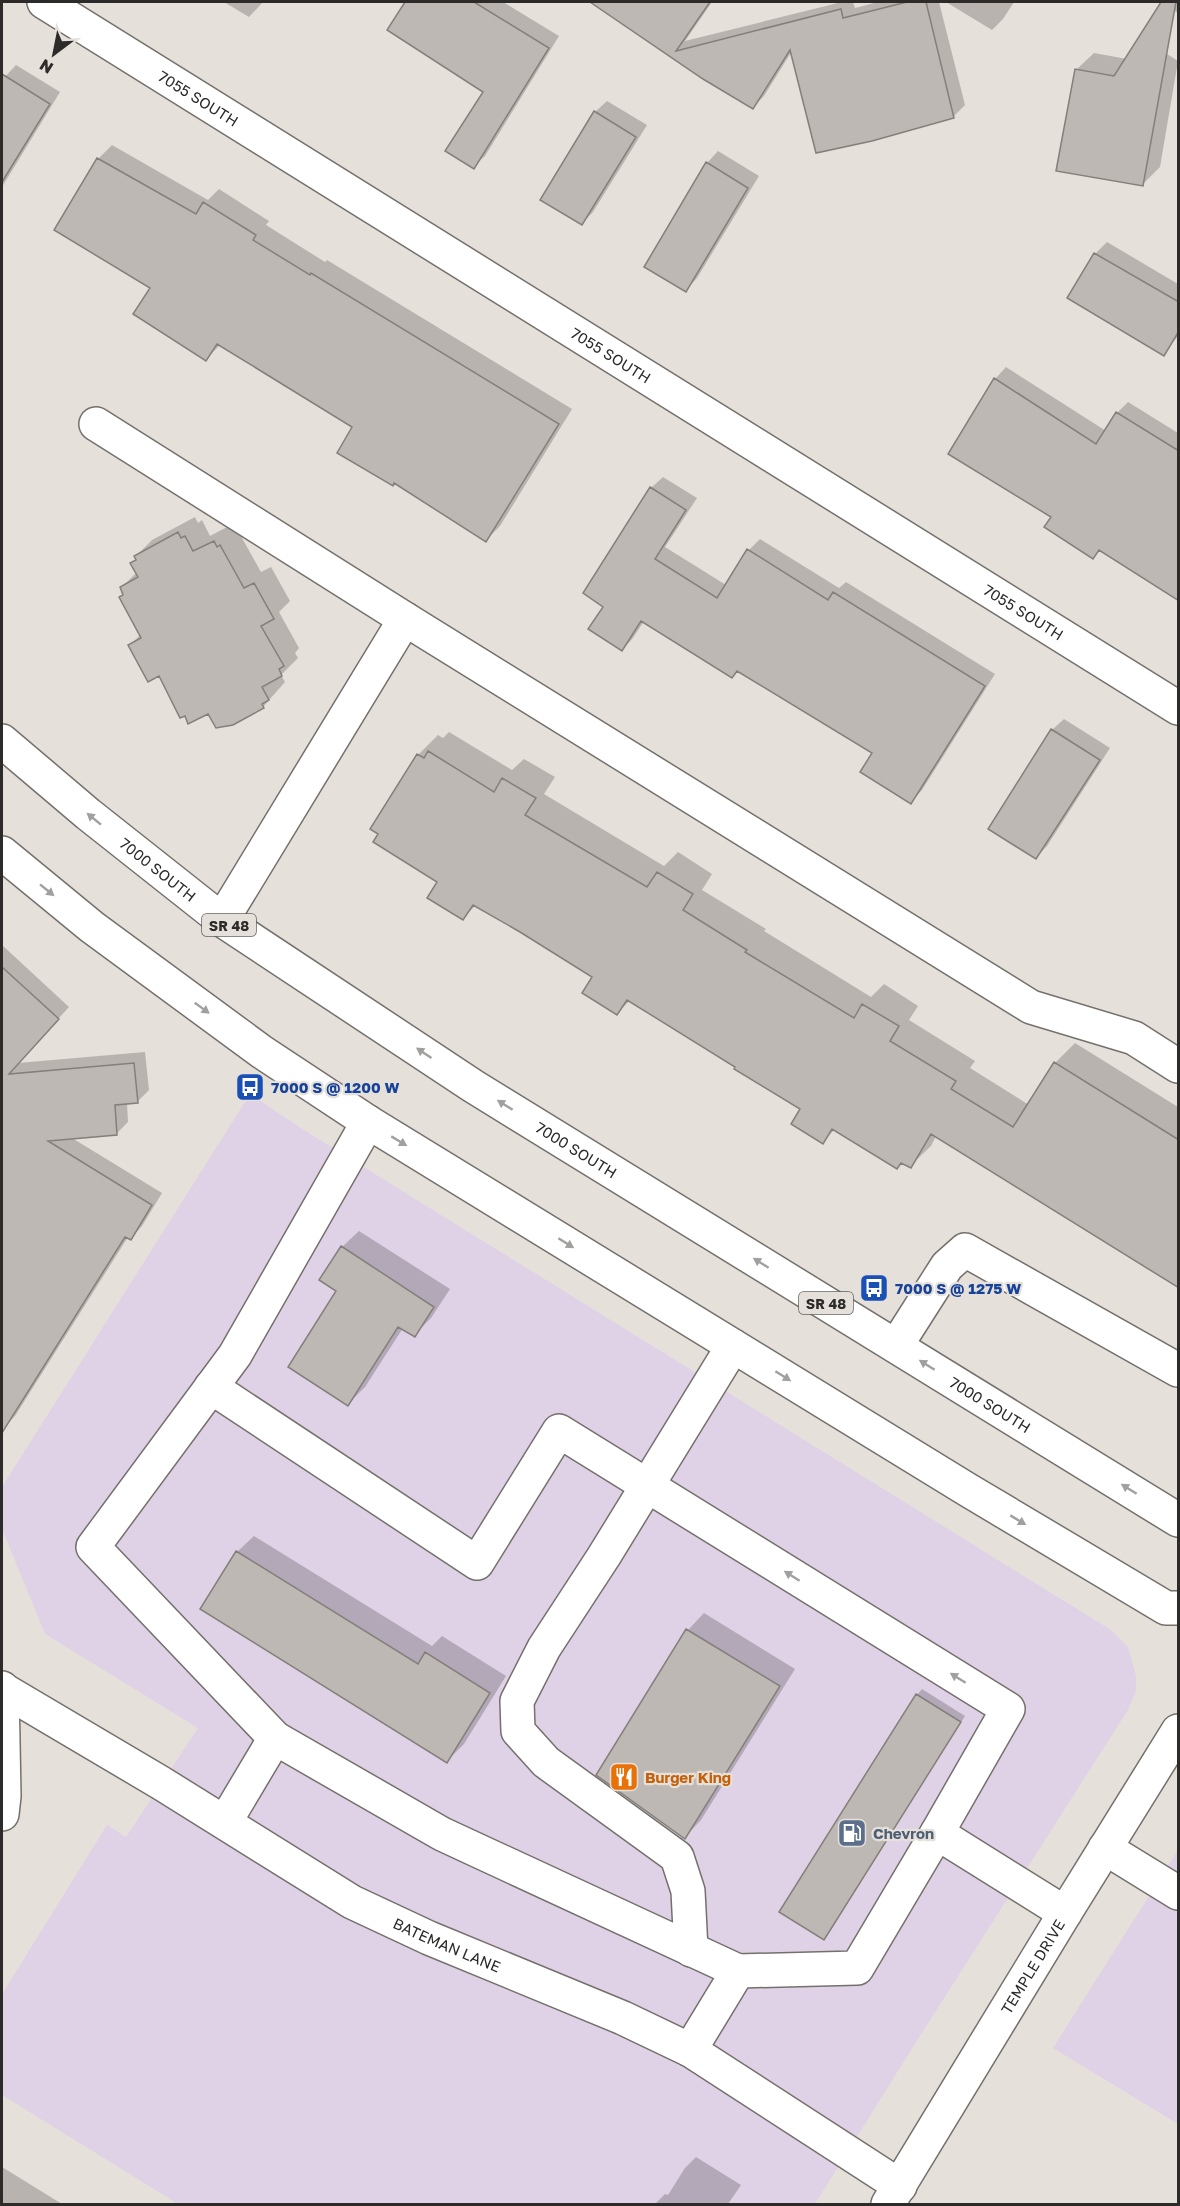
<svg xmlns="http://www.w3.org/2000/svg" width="1180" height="2206" font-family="'Golos Text',sans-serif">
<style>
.commercial{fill:#dfd2e6}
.shadow{fill:#0003}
.building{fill:#bdb8b3;stroke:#847f7a;stroke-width:1.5}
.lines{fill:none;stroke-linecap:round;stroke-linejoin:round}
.minor-casing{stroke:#75706c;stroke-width:36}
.major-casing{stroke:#75706c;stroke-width:36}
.minor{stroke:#fff;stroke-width:33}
.major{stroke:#fff;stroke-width:33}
.oneway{fill:#a0a09f}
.labels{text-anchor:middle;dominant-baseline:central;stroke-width:4.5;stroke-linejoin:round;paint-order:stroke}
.shield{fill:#e6e0db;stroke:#64615e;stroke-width:1.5}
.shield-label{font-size:14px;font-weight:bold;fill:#2d2b29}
.street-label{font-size:15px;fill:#2d2b29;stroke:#e6e0db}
.transit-label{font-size:15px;font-weight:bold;fill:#164399;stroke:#e6e0db;text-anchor:start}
.food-label{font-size:15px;font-weight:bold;fill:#c56008;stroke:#e6e0db;text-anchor:start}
.service-label{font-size:15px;font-weight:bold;fill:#4e5e75;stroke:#e6e0db;text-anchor:start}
</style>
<rect width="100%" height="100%" fill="#e6e0db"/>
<path class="commercial" d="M 250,1094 L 304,1130 L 1111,1630 L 1128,1647 L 1136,1676 L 1136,1691 L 1128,1710 L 916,2042 L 815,2204 L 178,2204 L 2,2095 L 2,1994 L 107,1825 L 126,1837 L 198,1728 L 45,1634 L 2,1529 L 2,1487 Z
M 1178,1850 L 1178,2124 L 1053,2048 Z"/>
<path class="shadow" d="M 224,2 L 263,2 L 249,17 Z
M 407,2 L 503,2 L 559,36 L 485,156 L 473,167 L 485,92 L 389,29 Z
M 626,2 L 712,2 L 685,41 L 842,2 L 853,2 L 855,8 L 878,2 L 939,2 L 965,105 L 953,117 L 792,51 L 764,96 L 753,107 L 615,17 Z
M 946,2 L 1014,2 L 1003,19 L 992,30 Z
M 1163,2 L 1178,2 L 1178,13 L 1162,3 Z
M 1145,40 L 1178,61 L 1160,167 L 1143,184 L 1077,69 L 1094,53 L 1127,59 Z
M 16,65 L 60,92 L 2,187 L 2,80 Z
M 607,101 L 647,125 L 593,212 L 582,223 L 595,112 Z
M 112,145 L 208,200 L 219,189 L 269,221 L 266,225 L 325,262 L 327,260 L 572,409 L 500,526 L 486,540 L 355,426 L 220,345 L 206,359 L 152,287 L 98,159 Z
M 718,151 L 759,176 L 697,278 L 686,290 L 707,163 Z
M 1107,242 L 1178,284 L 1178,336 L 1163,354 L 1069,298 L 1095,254 Z
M 1006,367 L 1106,431 L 1117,413 L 1128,402 L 1178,433 L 1178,599 L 1101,549 L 1093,557 L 1053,516 L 995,379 Z
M 663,477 L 697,498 L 665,547 L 726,585 L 749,550 L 760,539 L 839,588 L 846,582 L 995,674 L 922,790 L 911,802 L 874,752 L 738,670 L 732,676 L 644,621 L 633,638 L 622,650 L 605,606 L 651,488 Z
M 195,517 L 198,523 L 202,520 L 210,536 L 231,525 L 234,532 L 237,529 L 261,572 L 271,567 L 290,601 L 279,612 L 299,648 L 295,653 L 298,658 L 281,675 L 285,682 L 263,707 L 160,674 L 130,645 L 141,634 L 121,597 L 124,594 L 121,588 L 137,572 L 132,563 L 137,558 L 136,556 L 152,540 Z
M 1064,719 L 1110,748 L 1047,846 L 1036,857 L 1052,730 Z
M 449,732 L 512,770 L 524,759 L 555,777 L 544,794 L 664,866 L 678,852 L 712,874 L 702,890 L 766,929 L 764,931 L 871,997 L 884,984 L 918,1006 L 909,1020 L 975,1061 L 970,1068 L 1029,1105 L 1055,1063 L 1075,1043 L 1178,1107 L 1178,1286 L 936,1136 L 931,1146 L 910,1166 L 903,1162 L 897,1167 L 835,1129 L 823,1142 L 802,1109 L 630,1000 L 617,1014 L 594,977 L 476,905 L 463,918 L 440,881 L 418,755 L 438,735 L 443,738 Z
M 2,945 L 69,1007 L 18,1063 L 145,1052 L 149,1090 L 137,1102 L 127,1103 L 128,1122 L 117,1133 L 72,1138 L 162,1193 L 142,1226 L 131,1238 L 128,1237 L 15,1416 L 4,1427 L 2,1426 L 2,1187 L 6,1180 L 2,1133 Z
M 359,1231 L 450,1289 L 431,1318 L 414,1335 L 403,1328 L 365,1387 L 348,1404 L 338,1290 L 342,1247 Z
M 254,1536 L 432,1646 L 442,1636 L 506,1676 L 464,1744 L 447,1761 L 237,1552 Z
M 704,1613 L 795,1669 L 701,1820 L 685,1837 L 598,1774 L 688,1630 Z
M 922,1689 L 965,1716 L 829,1933 L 824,1938 L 917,1695 Z
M 696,2157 L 741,2185 L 728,2204 L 655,2204 L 665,2194 L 668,2195 L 685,2168 Z
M 2,2167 L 62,2204 L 2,2204 Z"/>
<path class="building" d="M 405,2 L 474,2 L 549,48 L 474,169 L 445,151 L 483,92 L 387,30 Z
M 590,2 L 710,2 L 676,51 L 841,9 L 843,18 L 907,2 L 926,2 L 954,118 L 872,141 L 816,153 L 790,50 L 753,109 L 703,79 Z
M 1161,2 L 1176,2 L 1143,186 L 1056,171 L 1075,69 L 1114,76 Z
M 2,74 L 50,104 L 2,182 Z
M 594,111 L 636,137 L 582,225 L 540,200 Z
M 97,158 L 196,214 L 203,202 L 256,235 L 253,240 L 310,275 L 311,273 L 559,424 L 486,542 L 394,483 L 393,486 L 337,453 L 352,427 L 217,344 L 206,361 L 133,314 L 150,288 L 54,230 Z
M 706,162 L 748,188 L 686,292 L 644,267 Z
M 1094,253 L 1179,302 L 1179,331 L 1164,356 L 1067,298 Z
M 994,378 L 1096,444 L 1116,412 L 1179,451 L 1179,601 L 1099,550 L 1093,559 L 1044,527 L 1051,517 L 948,454 Z
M 650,487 L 686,510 L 655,559 L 717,598 L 747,549 L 828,600 L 833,592 L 985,686 L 911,804 L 860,772 L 872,753 L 737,671 L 732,678 L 641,621 L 622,651 L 588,629 L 603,607 L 583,593 Z
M 178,532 L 181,538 L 185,536 L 193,551 L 214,541 L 217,547 L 220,545 L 244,588 L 254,583 L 274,619 L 261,626 L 284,666 L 279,669 L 282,676 L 262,687 L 269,700 L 262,704 L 264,708 L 233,725 L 216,728 L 208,714 L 188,724 L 185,716 L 180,718 L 159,676 L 148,682 L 128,645 L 141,638 L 119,597 L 123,595 L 120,587 L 138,577 L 130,563 L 136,560 L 134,556 Z
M 1051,729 L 1100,760 L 1036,859 L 988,829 Z
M 428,751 L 494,792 L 502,778 L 536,798 L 525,815 L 647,887 L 657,872 L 693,894 L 683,910 L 747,950 L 745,952 L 854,1018 L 862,1004 L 899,1026 L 890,1041 L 956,1081 L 951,1089 L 1013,1127 L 1054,1062 L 1179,1140 L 1179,1288 L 931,1134 L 911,1168 L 901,1163 L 897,1169 L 832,1129 L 823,1144 L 791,1124 L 800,1109 L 734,1069 L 735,1067 L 627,1000 L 617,1015 L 582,993 L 592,977 L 520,932 L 473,905 L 463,920 L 427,898 L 437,882 L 373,842 L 378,834 L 370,829 L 417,754 L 424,758 Z
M 2,967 L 59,1019 L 9,1074 L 134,1063 L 138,1103 L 115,1105 L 117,1135 L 48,1141 L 152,1205 L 131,1240 L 125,1237 L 2,1433 Z
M 341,1246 L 434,1307 L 415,1337 L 398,1327 L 348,1406 L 288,1367 L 336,1291 L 319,1280 Z
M 236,1551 L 418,1664 L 425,1652 L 490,1693 L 447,1763 L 200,1609 Z
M 686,1629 L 780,1686 L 685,1839 L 596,1775 Z
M 916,1694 L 961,1722 L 824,1940 L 779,1912 Z"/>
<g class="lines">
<g class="minor-casing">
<g id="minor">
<path id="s1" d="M 44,2 L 1178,708"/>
<path d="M 96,424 L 405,619 L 1031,1007 L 1134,1038 L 1178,1066"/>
<path d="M 222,920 L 405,619"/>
<path d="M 896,1346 L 947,1266 L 965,1250 L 1178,1370"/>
<path d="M 211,1387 L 477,1563 L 559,1431 L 1008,1709 L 937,1833"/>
<path d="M 2,1688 L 4,1796 L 2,1814"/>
<path id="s2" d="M 2,1689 L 161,1783 L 352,1902 L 429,1938 L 623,2018 L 690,2050 L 900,2186"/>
<path d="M 275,1738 L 93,1547 L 235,1355 L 368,1122"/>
<path d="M 225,1822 L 275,1738 L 442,1834 L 738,1971 L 690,2050"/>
<path d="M 1105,1848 L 1178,1893"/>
<path d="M 691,1950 L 688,1891 L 677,1857 L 546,1762 L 518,1731 L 517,1701 L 544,1648 L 604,1556 L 733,1346"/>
<path d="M 738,1971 L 857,1968 L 937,1833 L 1065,1913"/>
</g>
</g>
<g class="major-casing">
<g id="major">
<path id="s3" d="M 2,741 L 88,814 L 222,920 L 473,1086 L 1178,1520"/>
<path d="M 2,853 L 92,927 L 262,1052 L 368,1122 L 968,1490 L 1166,1608 L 1178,1608"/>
<path id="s4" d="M 888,2204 L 1065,1913 L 1178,1731"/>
</g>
</g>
<use href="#minor" class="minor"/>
<use href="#major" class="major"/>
</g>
<defs><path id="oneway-solid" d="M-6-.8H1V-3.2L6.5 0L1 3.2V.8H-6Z" transform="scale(1.5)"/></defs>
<g class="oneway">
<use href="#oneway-solid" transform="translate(94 819) rotate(-141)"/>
<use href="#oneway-solid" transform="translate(47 890) rotate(39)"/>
<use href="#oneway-solid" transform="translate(202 1008) rotate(36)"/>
<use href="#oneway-solid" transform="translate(424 1053) rotate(-146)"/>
<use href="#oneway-solid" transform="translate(505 1105) rotate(-148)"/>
<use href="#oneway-solid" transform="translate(399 1141) rotate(31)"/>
<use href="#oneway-solid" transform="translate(566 1243) rotate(32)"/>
<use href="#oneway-solid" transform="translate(761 1263) rotate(-148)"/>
<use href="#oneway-solid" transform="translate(927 1365) rotate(-148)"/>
<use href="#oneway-solid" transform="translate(783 1376) rotate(32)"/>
<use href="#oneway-solid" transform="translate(1129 1489) rotate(-148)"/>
<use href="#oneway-solid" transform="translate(1018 1520) rotate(31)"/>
<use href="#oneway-solid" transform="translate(792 1576) rotate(-148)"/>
<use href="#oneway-solid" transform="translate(958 1678) rotate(-148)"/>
</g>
<defs>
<g id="bus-square" transform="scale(1.5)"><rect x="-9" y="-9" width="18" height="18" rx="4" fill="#1a4fb4" stroke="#e6e0db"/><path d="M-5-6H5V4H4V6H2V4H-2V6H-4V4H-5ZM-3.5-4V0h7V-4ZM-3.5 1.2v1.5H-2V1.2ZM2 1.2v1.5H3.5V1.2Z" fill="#fff"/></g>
<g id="restaurant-square" transform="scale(1.5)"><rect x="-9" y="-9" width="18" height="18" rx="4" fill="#e8710a" stroke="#e6e0db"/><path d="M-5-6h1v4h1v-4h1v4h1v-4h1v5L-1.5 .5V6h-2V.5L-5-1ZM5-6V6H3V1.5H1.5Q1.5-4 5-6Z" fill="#fff"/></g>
<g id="fuel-square" transform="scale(1.5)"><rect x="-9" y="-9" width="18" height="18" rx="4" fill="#5c6f8a" stroke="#e6e0db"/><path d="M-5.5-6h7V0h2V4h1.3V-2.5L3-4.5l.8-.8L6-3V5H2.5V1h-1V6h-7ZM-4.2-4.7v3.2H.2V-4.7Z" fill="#fff"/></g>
</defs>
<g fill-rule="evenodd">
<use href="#bus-square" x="250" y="1087"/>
<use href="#bus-square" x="874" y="1288"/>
<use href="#restaurant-square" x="624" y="1777"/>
<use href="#fuel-square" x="852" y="1833"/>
</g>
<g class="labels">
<g class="shield">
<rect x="202" y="914" width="54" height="22" rx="4.5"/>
<rect x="799" y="1292" width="54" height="22" rx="4.5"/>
</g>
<g class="shield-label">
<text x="229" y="925">SR 48</text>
<text x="826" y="1303">SR 48</text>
</g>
<g class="street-label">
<text stroke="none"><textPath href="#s1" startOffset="182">7055 SOUTH</textPath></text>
<text stroke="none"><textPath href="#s1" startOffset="668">7055 SOUTH</textPath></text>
<text stroke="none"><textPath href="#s1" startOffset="1154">7055 SOUTH</textPath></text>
<text stroke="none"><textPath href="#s3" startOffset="202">7000 SOUTH</textPath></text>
<text stroke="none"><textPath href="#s3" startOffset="706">7000 SOUTH</textPath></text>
<text stroke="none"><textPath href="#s3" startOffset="1192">7000 SOUTH</textPath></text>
<text stroke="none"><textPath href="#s2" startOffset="514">BATEMAN LANE</textPath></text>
<text stroke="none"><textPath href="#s4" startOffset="278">TEMPLE DRIVE</textPath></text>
</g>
<g class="transit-label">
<text x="271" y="1087">7000 S @ 1200 W</text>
<text x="895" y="1288">7000 S @ 1275 W</text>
</g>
<g class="food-label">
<text x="645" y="1777">Burger King</text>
</g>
<g class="service-label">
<text x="873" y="1833">Chevron</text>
</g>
</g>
<rect width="1180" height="2206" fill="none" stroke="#2d2b29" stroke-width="6"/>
<g transform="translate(54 54) rotate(212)" stroke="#e6e0db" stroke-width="4.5" paint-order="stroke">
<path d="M0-4.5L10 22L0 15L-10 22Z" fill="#2d2b29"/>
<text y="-9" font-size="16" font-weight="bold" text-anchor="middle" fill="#2d2b29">N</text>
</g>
</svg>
